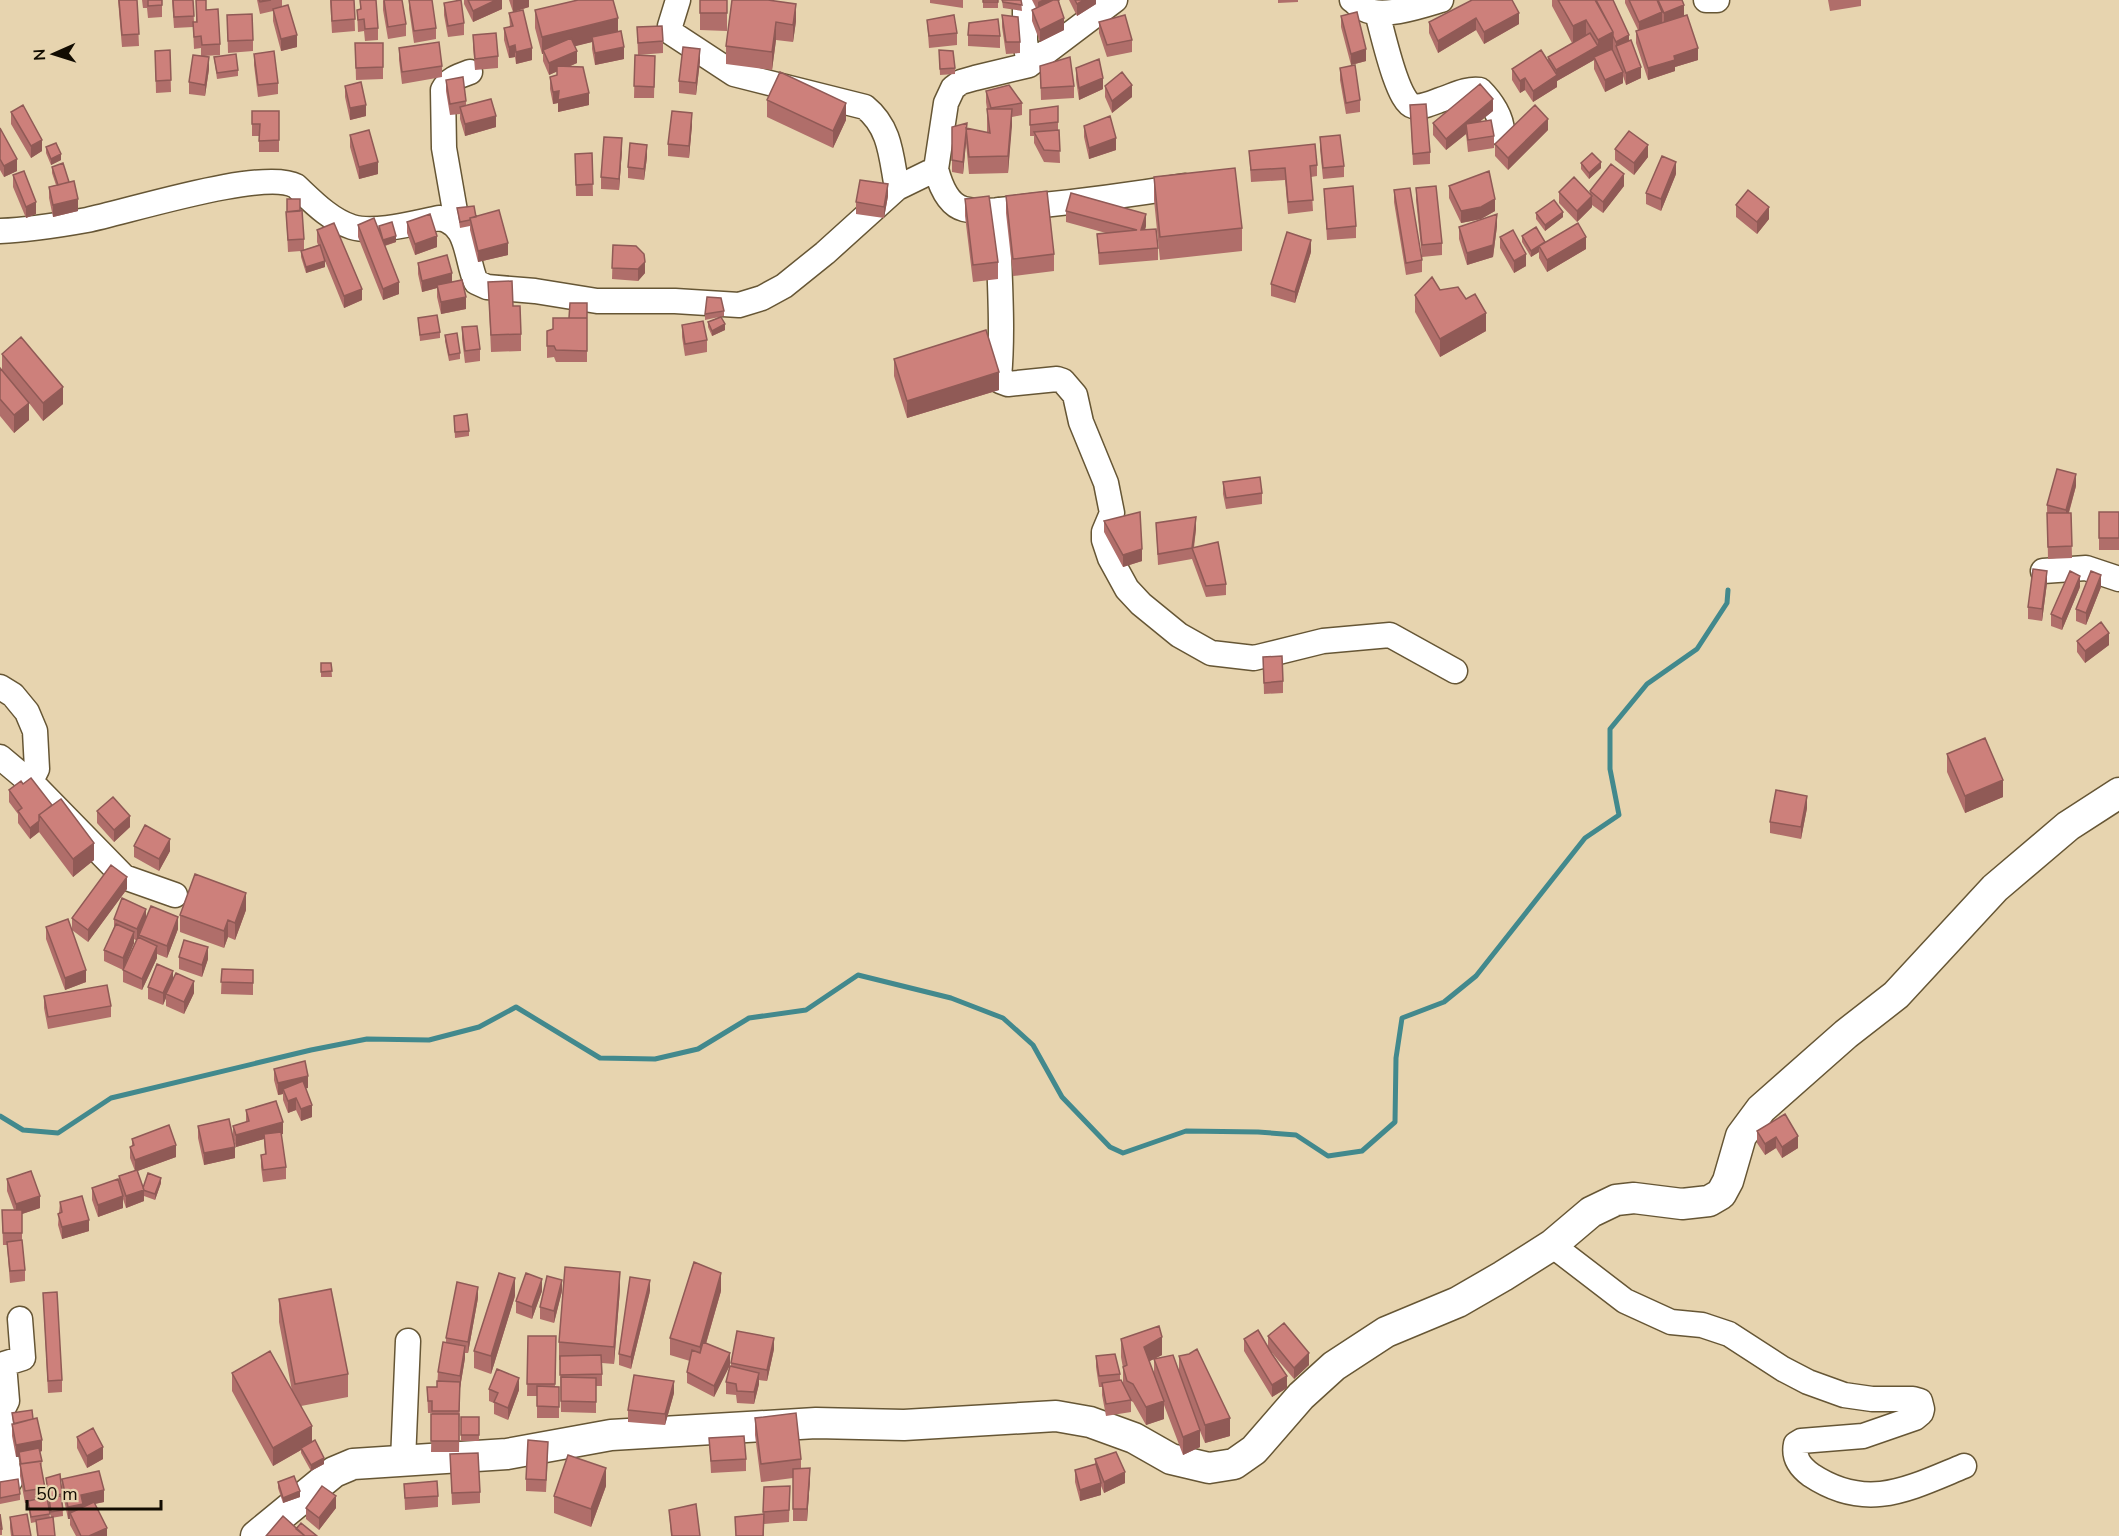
<svg xmlns="http://www.w3.org/2000/svg" width="2119" height="1536" font-family="'Nunito Sans',sans-serif">
<style>
.lines{fill:none;stroke-linecap:round;stroke-linejoin:round}
.stream{stroke:#42898d;stroke-width:5}
.minor-casing{stroke:#665635;stroke-width:27}
.major-casing{stroke:#665635;stroke-width:33}
.minor{stroke:#fff;stroke-width:24}
.major{stroke:#fff;stroke-width:30}
.wall{fill:#b06e6a;fill-rule:evenodd}
.shaded-wall{fill:#905a56}
.building{fill:#cd807b;stroke:#905a56;stroke-width:1.5}
</style>
<rect width="100%" height="100%" fill="#e7d4af"/>
<g class="lines">
<path class="stream" d="M 0,1116 L 23,1130 L 58,1133 L 111,1098 L 311,1050 L 367,1039 L 429,1040 L 479,1027 L 516,1007 L 600,1058 L 655,1059 L 698,1049 L 749,1018 L 806,1010 L 858,975 L 951,998 L 1003,1018 L 1033,1045 L 1062,1097 L 1110,1147 L 1123,1153 L 1186,1131 L 1258,1132 L 1296,1135 L 1328,1156 L 1362,1151 L 1395,1122 L 1396,1058 L 1402,1018 L 1444,1002 L 1476,976 L 1585,838 L 1619,815 L 1610,769 L 1610,729 L 1647,684 L 1697,649 L 1727,603 L 1728,590"/>
<g class="minor-casing">
<path id="minor" d="M 678,0 L 670,26 L 670,32 L 734,74 L 865,107 C 891,128 891,157 897,188
M 1025,0 L 1025,41 L 1029,65
M 1352,0 C 1356,3 1360,7 1364,9 C 1383,19 1421,6 1441,0
M 1706,0 L 1717,0
M 1377,13 C 1382,29 1397,102 1413,106 C 1421,108 1432,103 1440,100 C 1453,96 1466,88 1480,90 C 1491,101 1503,118 1502,134
M 936,169 C 940,184 948,205 964,209 C 985,214 1013,208 1034,206 C 1084,201 1135,194 1185,186
M 998,210 C 998,266 1004,322 999,378 L 1000,381 L 1008,384 L 1057,379 L 1063,381 L 1075,395 L 1081,422 L 1106,483 L 1112,513 L 1104,532 L 1104,540 L 1110,558 L 1127,589 L 1141,604 L 1179,635 L 1211,653 L 1254,658 L 1323,641 L 1390,635 L 1455,671
M 451,223 L 455,211 L 444,148 L 443,90 C 449,79 459,76 470,72
M 0,231 C 29,230 59,225 87,220 C 127,212 264,168 296,186 C 312,201 330,220 352,227 C 375,234 414,223 439,218 C 469,222 466,261 476,282 L 487,287 L 535,291 L 597,301 L 675,301 L 739,305 L 762,298 L 784,286 L 825,253 L 897,188 L 936,169 L 946,103 L 953,88 L 961,82 L 975,78 L 1029,65 L 1115,0
M 2043,571 L 2086,568 L 2119,579
M 0,687 L 13,695 L 27,712 L 35,731 L 37,769 L 30,783
M 0,757 L 37,788 L 124,877 L 175,895
M 1552,1245 L 1625,1301 L 1671,1322 L 1702,1325 L 1729,1334 L 1783,1369 L 1808,1382 L 1844,1395 L 1872,1399 L 1913,1399 L 1920,1401 L 1922,1409 L 1921,1413 L 1915,1418 L 1863,1436 L 1801,1441 L 1796,1444 C 1793,1458 1800,1467 1811,1475 C 1867,1512 1908,1489 1964,1466
M 403,1461 L 408,1341
M 0,1486 L 7,1485 L 10,1481 L 0,1415 L 7,1401 L 4,1364 L 23,1358 L 20,1319"/>
</g>
<g class="major-casing">
<path id="major" d="M 256,1536 L 334,1472 L 353,1464 L 507,1454 L 611,1435 L 816,1423 L 904,1425 L 1056,1416 L 1090,1422 L 1134,1438 L 1171,1459 L 1209,1468 L 1234,1464 L 1254,1450 L 1301,1396 L 1334,1366 L 1386,1332 L 1458,1302 L 1503,1276 L 1552,1245 L 1591,1212 L 1616,1200 L 1634,1198 L 1682,1204 L 1709,1201 L 1721,1194 L 1728,1181 L 1741,1136 L 1761,1109 L 1846,1034 L 1896,995 L 1995,888 L 2068,826 L 2119,793"/>
</g>
<use href="#minor" class="minor"/>
<use href="#major" class="major"/>
</g>
<path class="wall" d="M 118,0 L 137,0 L 139,46 L 122,47 Z
M 142,0 L 162,0 L 162,17 L 148,18 L 147,8 L 143,8 Z
M 172,0 L 193,0 L 194,22 L 196,22 L 196,0 L 206,10 L 220,44 L 220,55 L 204,56 L 209,69 L 205,96 L 189,94 L 189,82 L 201,56 L 201,48 L 194,49 L 193,27 L 174,28 Z
M 257,0 L 282,0 L 282,7 L 297,47 L 281,51 L 273,21 L 273,11 L 260,14 Z
M 330,0 L 354,0 L 355,31 L 332,33 Z
M 360,0 L 378,28 L 378,40 L 365,41 L 364,31 L 358,32 L 357,10 L 360,9 Z
M 383,0 L 406,24 L 406,36 L 388,39 L 383,10 Z
M 409,0 L 436,28 L 436,39 L 414,43 L 409,9 Z
M 464,0 L 502,0 L 502,9 L 473,22 L 464,4 Z
M 509,0 L 529,0 L 529,7 L 513,12 Z
M 700,0 L 727,0 L 727,31 L 700,30 Z
M 732,0 L 796,21 L 793,42 L 776,40 L 772,70 L 726,64 L 726,46 Z
M 930,0 L 963,0 L 963,8 L 930,3 Z
M 983,0 L 998,2 L 998,8 L 983,8 Z
M 1002,0 L 1021,0 L 1022,11 L 1003,8 Z
M 1032,0 L 1060,0 L 1059,1 L 1064,30 L 1040,42 L 1032,21 L 1032,10 L 1036,8 Z
M 1069,0 L 1096,0 L 1096,4 L 1077,16 Z
M 1278,0 L 1298,0 L 1298,2 L 1278,3 Z
M 1472,0 L 1519,24 L 1484,44 L 1476,30 L 1438,53 L 1429,33 L 1429,22 Z
M 1552,0 L 1613,0 L 1629,41 L 1641,78 L 1626,85 L 1623,76 L 1623,83 L 1605,92 L 1594,69 L 1594,60 L 1557,81 L 1557,87 L 1533,102 L 1525,90 L 1520,93 L 1512,80 L 1512,69 L 1548,62 L 1548,57 L 1572,43 L 1552,6 Z
M 1625,0 L 1682,0 L 1684,16 L 1698,60 L 1675,67 L 1675,71 L 1648,80 L 1636,43 L 1636,31 L 1638,30 L 1625,3 Z
M 1828,0 L 1861,0 L 1861,6 L 1830,11 Z
M 444,3 L 464,23 L 464,35 L 448,37 L 444,15 Z
M 535,10 L 618,32 L 624,59 L 595,65 L 592,49 L 592,42 L 574,46 L 577,63 L 568,67 L 589,105 L 558,112 L 558,103 L 553,104 L 550,89 L 550,77 L 557,75 L 557,71 L 549,75 L 543,61 L 543,54 L 542,54 L 535,28 Z
M 509,13 L 532,60 L 516,64 L 515,57 L 509,58 L 504,40 L 504,28 L 510,27 Z
M 227,15 L 253,40 L 253,51 L 228,53 Z
M 1002,15 L 1020,42 L 1020,53 L 1006,54 L 1002,27 Z
M 1341,16 L 1366,61 L 1351,65 L 1341,27 Z
M 927,20 L 957,33 L 957,45 L 929,48 Z
M 1099,22 L 1132,40 L 1132,52 L 1107,57 L 1099,33 Z
M 637,27 L 663,41 L 663,53 L 638,55 Z
M 473,35 L 498,56 L 498,68 L 475,70 L 473,47 Z
M 968,35 L 1000,36 L 1000,48 L 968,46 Z
M 355,43 L 383,43 L 383,79 L 356,80 Z
M 399,48 L 442,66 L 442,77 L 402,84 L 399,60 Z
M 170,50 L 171,92 L 156,93 L 155,51 Z
M 939,50 L 955,68 L 955,74 L 940,75 Z
M 254,54 L 278,83 L 278,94 L 258,97 L 254,65 Z
M 635,55 L 655,56 L 654,98 L 634,98 Z
M 214,57 L 238,70 L 238,76 L 217,79 Z
M 700,61 L 696,95 L 679,93 L 679,81 Z
M 1040,66 L 1074,86 L 1074,98 L 1041,100 Z
M 1076,68 L 1103,89 L 1079,100 L 1076,80 Z
M 1340,68 L 1360,100 L 1360,112 L 1346,114 L 1340,80 Z
M 446,80 L 466,101 L 466,105 L 496,127 L 465,136 L 460,119 L 460,114 L 450,115 L 446,91 Z
M 345,86 L 366,116 L 350,120 L 345,97 Z
M 1105,86 L 1132,97 L 1112,113 L 1105,97 Z
M 986,91 L 1022,103 L 1022,115 L 1012,117 L 1008,173 L 969,174 L 966,143 L 963,174 L 952,172 L 952,127 L 967,128 L 987,133 L 987,109 L 986,102 Z
M 767,100 L 846,120 L 833,148 L 767,117 Z
M 1410,105 L 1430,152 L 1430,164 L 1413,165 Z
M 1058,106 L 1058,130 L 1059,130 L 1060,163 L 1044,162 L 1034,143 L 1034,136 L 1030,136 L 1030,110 Z
M 252,111 L 279,111 L 279,152 L 259,152 L 259,136 L 252,136 Z
M 1493,111 L 1479,122 L 1494,136 L 1494,148 L 1468,152 L 1466,134 L 1446,150 L 1433,135 L 1433,123 Z
M 11,112 L 42,151 L 31,158 L 11,124 Z
M 692,125 L 689,158 L 668,156 L 668,144 Z
M 1084,126 L 1116,150 L 1089,159 L 1084,137 Z
M 0,128 L 17,171 L 4,177 L 0,170 Z
M 1548,130 L 1508,170 L 1495,156 L 1495,144 Z
M 350,135 L 378,174 L 359,179 L 350,147 Z
M 1320,137 L 1344,166 L 1344,177 L 1323,179 L 1320,149 Z
M 46,147 L 61,160 L 51,165 L 46,153 Z
M 1615,149 L 1648,157 L 1634,175 L 1615,160 Z
M 622,150 L 619,190 L 601,189 L 601,177 Z
M 1249,151 L 1317,165 L 1317,176 L 1311,177 L 1313,211 L 1288,214 L 1285,180 L 1251,182 Z
M 592,153 L 593,196 L 576,196 L 575,154 Z
M 647,157 L 644,180 L 628,178 L 628,167 Z
M 1581,163 L 1601,168 L 1589,179 L 1581,169 Z
M 52,167 L 69,182 L 78,211 L 53,217 L 49,198 L 49,187 L 56,185 L 52,173 Z
M 1676,174 L 1661,211 L 1646,204 L 1646,193 Z
M 13,175 L 36,214 L 26,218 L 13,187 Z
M 1154,177 L 1242,228 L 1242,251 L 1160,260 L 1154,200 Z
M 1449,186 L 1495,211 L 1481,219 L 1461,223 L 1449,198 Z
M 1624,186 L 1603,213 L 1592,205 L 1592,207 L 1577,222 L 1559,203 L 1559,192 L 1590,194 L 1590,191 Z
M 1416,188 L 1442,243 L 1442,255 L 1422,257 L 1416,200 Z
M 1324,189 L 1356,226 L 1356,238 L 1327,240 Z
M 1394,190 L 1422,260 L 1422,272 L 1406,275 L 1394,202 Z
M 888,196 L 884,218 L 856,214 L 856,202 Z
M 1006,196 L 1054,254 L 1054,271 L 1013,276 L 1006,213 Z
M 965,199 L 998,262 L 998,279 L 973,282 L 965,216 Z
M 1736,205 L 1769,219 L 1757,234 L 1736,217 Z
M 457,208 L 476,217 L 508,255 L 478,262 L 470,230 L 470,226 L 460,228 Z
M 300,211 L 304,239 L 304,250 L 318,245 L 317,242 L 317,230 L 362,300 L 344,308 L 325,261 L 325,267 L 306,273 L 301,257 L 301,251 L 288,252 L 286,212 Z
M 1066,211 L 1146,226 L 1145,230 L 1158,248 L 1158,260 L 1099,265 L 1097,234 L 1106,233 L 1066,222 Z
M 1536,213 L 1563,217 L 1545,231 L 1536,219 Z
M 407,222 L 437,247 L 415,255 L 407,233 Z
M 358,225 L 379,230 L 379,226 L 396,242 L 385,246 L 399,294 L 383,300 L 358,237 Z
M 1497,226 L 1493,257 L 1467,265 L 1459,239 L 1459,227 Z
M 1522,236 L 1545,243 L 1586,249 L 1547,272 L 1539,258 L 1539,252 L 1531,257 L 1522,242 Z
M 1500,237 L 1526,266 L 1514,273 L 1500,248 Z
M 613,245 L 645,273 L 638,281 L 612,279 Z
M 1311,252 L 1295,303 L 1271,296 L 1271,284 Z
M 418,263 L 452,282 L 466,309 L 441,314 L 437,297 L 437,288 L 422,292 L 418,274 Z
M 488,282 L 513,306 L 521,334 L 521,351 L 491,352 Z
M 1440,290 L 1466,299 L 1486,331 L 1440,357 L 1415,312 L 1415,295 Z
M 724,311 L 724,316 L 721,317 L 725,330 L 712,336 L 708,327 L 708,322 L 719,317 L 705,320 L 705,314 Z
M 418,318 L 440,332 L 440,338 L 420,341 Z
M 682,325 L 707,340 L 707,352 L 685,356 L 682,337 Z
M 462,327 L 480,349 L 480,361 L 465,363 L 462,339 Z
M 587,327 L 587,362 L 556,362 L 554,357 L 547,358 L 547,331 Z
M 445,335 L 460,353 L 460,359 L 449,361 L 445,341 Z
M 2,354 L 63,404 L 43,421 L 29,403 L 29,420 L 14,433 L 0,416 L 0,368 L 2,370 Z
M 894,359 L 999,390 L 907,418 L 894,376 Z
M 454,416 L 469,431 L 469,436 L 455,438 Z
M 1223,482 L 1262,493 L 1262,504 L 1226,509 L 1223,494 Z
M 2076,486 L 2069,513 L 2071,513 L 2072,558 L 2048,559 L 2047,505 Z
M 2099,512 L 2119,512 L 2119,550 L 2099,550 Z
M 1104,521 L 1142,561 L 1123,567 L 1104,532 Z
M 1156,523 L 1196,529 L 1194,548 L 1226,584 L 1226,595 L 1206,597 L 1192,559 L 1158,565 Z
M 2047,583 L 2042,621 L 2028,619 L 2028,607 Z
M 2080,587 L 2062,630 L 2051,626 L 2051,614 Z
M 2101,587 L 2086,625 L 2076,621 L 2076,609 Z
M 2077,641 L 2109,645 L 2085,663 L 2077,652 Z
M 1263,657 L 1283,681 L 1283,693 L 1264,694 Z
M 321,663 L 331,663 L 332,677 L 321,677 Z
M 1947,754 L 2003,797 L 1965,813 L 1947,772 Z
M 9,790 L 94,860 L 73,877 L 39,832 L 30,839 L 18,823 L 18,814 L 9,802 Z
M 1807,808 L 1801,839 L 1770,833 L 1770,822 Z
M 97,811 L 130,827 L 114,842 L 97,823 Z
M 134,846 L 170,851 L 159,871 L 134,857 Z
M 127,889 L 88,942 L 72,930 L 86,982 L 65,990 L 46,939 L 46,927 L 72,929 L 72,918 Z
M 246,910 L 235,940 L 228,937 L 224,948 L 180,932 L 180,915 Z
M 114,919 L 146,919 L 178,929 L 167,958 L 157,954 L 157,958 L 142,990 L 123,982 L 123,970 L 137,941 L 134,939 L 134,943 L 123,970 L 104,961 L 104,950 L 114,928 Z
M 179,957 L 208,959 L 202,977 L 179,969 Z
M 222,969 L 253,970 L 253,995 L 221,994 Z
M 173,979 L 194,993 L 184,1014 L 166,1006 L 166,998 L 163,1005 L 148,999 L 148,987 Z
M 44,996 L 111,1006 L 111,1017 L 48,1029 L 44,1008 Z
M 274,1069 L 308,1088 L 306,1088 L 312,1117 L 301,1121 L 296,1110 L 288,1113 L 283,1100 L 283,1094 L 278,1095 L 274,1080 Z
M 246,1110 L 283,1134 L 281,1134 L 286,1167 L 286,1179 L 263,1182 L 261,1167 L 261,1155 L 265,1155 L 264,1139 L 236,1147 L 233,1137 L 233,1126 L 246,1122 Z
M 1785,1114 L 1798,1148 L 1782,1158 L 1776,1148 L 1765,1155 L 1757,1143 L 1757,1131 Z
M 198,1126 L 235,1158 L 204,1165 L 198,1138 Z
M 132,1139 L 176,1157 L 137,1171 L 143,1188 L 161,1183 L 155,1200 L 144,1196 L 144,1201 L 126,1208 L 123,1199 L 123,1208 L 98,1217 L 92,1200 L 92,1188 L 119,1185 L 119,1176 L 135,1171 L 130,1158 L 130,1147 L 132,1146 Z
M 7,1179 L 40,1208 L 22,1214 L 22,1244 L 25,1270 L 25,1281 L 10,1283 L 7,1245 L 3,1245 L 2,1210 L 14,1210 L 7,1191 Z
M 60,1202 L 89,1231 L 62,1239 L 58,1225 Z
M 620,1289 L 614,1364 L 602,1363 L 602,1386 L 596,1386 L 596,1413 L 561,1412 L 560,1360 L 559,1360 L 559,1342 Z
M 542,1291 L 532,1319 L 516,1313 L 516,1301 Z
M 562,1291 L 554,1323 L 540,1319 L 540,1307 Z
M 650,1291 L 631,1369 L 619,1365 L 619,1354 Z
M 721,1291 L 706,1344 L 730,1365 L 714,1397 L 687,1383 L 687,1372 L 690,1361 L 670,1355 L 670,1338 Z
M 43,1293 L 62,1380 L 62,1392 L 48,1393 Z
M 515,1296 L 491,1374 L 474,1368 L 474,1351 Z
M 478,1298 L 468,1353 L 465,1353 L 465,1358 L 460,1388 L 459,1452 L 431,1452 L 432,1413 L 428,1413 L 427,1387 L 437,1387 L 438,1372 L 446,1343 L 446,1338 Z
M 279,1299 L 348,1374 L 348,1397 L 301,1406 L 312,1441 L 324,1464 L 311,1471 L 301,1453 L 301,1450 L 273,1466 L 232,1391 L 232,1373 L 292,1391 L 279,1322 Z
M 528,1336 L 556,1336 L 555,1387 L 559,1387 L 559,1418 L 537,1418 L 537,1396 L 527,1396 Z
M 1268,1336 L 1309,1365 L 1294,1379 L 1268,1348 L 1287,1388 L 1272,1397 L 1244,1351 L 1244,1339 L 1268,1348 Z
M 1121,1339 L 1162,1355 L 1154,1359 L 1179,1370 L 1179,1356 L 1230,1436 L 1205,1443 L 1200,1431 L 1200,1447 L 1183,1455 L 1164,1405 L 1164,1419 L 1146,1425 L 1133,1402 L 1131,1401 L 1131,1412 L 1106,1416 L 1102,1395 L 1102,1387 L 1099,1387 L 1096,1367 L 1096,1356 L 1120,1374 L 1120,1380 L 1123,1384 L 1123,1368 L 1121,1357 ZM 1154,1359 L 1154,1373 L 1149,1361 Z
M 774,1349 L 767,1381 L 759,1380 L 759,1384 L 754,1404 L 737,1403 L 736,1395 L 726,1394 L 726,1382 L 731,1367 L 731,1363 Z
M 489,1389 L 519,1390 L 508,1420 L 494,1414 L 494,1403 L 489,1401 Z
M 674,1393 L 665,1425 L 628,1422 L 628,1410 Z
M 12,1413 L 33,1419 L 42,1451 L 40,1452 L 42,1461 L 41,1467 L 45,1488 L 45,1498 L 55,1536 L 37,1536 L 36,1522 L 31,1523 L 28,1503 L 25,1503 L 20,1476 L 20,1466 L 19,1457 L 16,1457 L 12,1436 L 12,1424 L 13,1424 Z
M 461,1417 L 479,1417 L 479,1441 L 461,1441 Z
M 755,1418 L 801,1459 L 801,1468 L 810,1479 L 807,1521 L 793,1521 L 793,1478 L 761,1482 L 755,1435 Z
M 77,1437 L 103,1459 L 87,1468 L 77,1448 Z
M 709,1438 L 746,1459 L 746,1471 L 711,1473 Z
M 548,1453 L 546,1492 L 526,1491 L 526,1479 Z
M 450,1454 L 480,1492 L 480,1503 L 452,1505 Z
M 1095,1459 L 1125,1483 L 1104,1493 L 1101,1486 L 1101,1495 L 1080,1501 L 1075,1482 L 1075,1470 L 1095,1464 Z
M 46,1478 L 62,1494 L 63,1516 L 51,1518 L 46,1484 Z
M 62,1479 L 104,1502 L 95,1504 L 107,1536 L 76,1536 L 70,1525 L 70,1519 L 68,1519 L 62,1490 Z
M 0,1482 L 20,1494 L 20,1500 L 0,1504 Z
M 278,1482 L 300,1497 L 283,1503 L 278,1488 Z
M 404,1484 L 438,1496 L 438,1507 L 405,1510 Z
M 606,1486 L 591,1527 L 554,1513 L 554,1496 Z
M 790,1486 L 789,1522 L 764,1524 L 764,1536 L 735,1536 L 763,1515 L 764,1487 Z
M 306,1508 L 336,1508 L 319,1530 L 306,1519 Z
M 669,1510 L 700,1536 L 671,1536 Z
M 0,1514 L 2,1529 L 2,1535 L 0,1535 Z
M 10,1517 L 31,1536 L 11,1536 L 10,1528 Z"/>
<path class="shaded-wall" d="M 496,0 L 502,0 L 502,9 L 473,22 L 473,11 Z
M 513,0 L 529,0 L 529,7 L 513,12 Z
M 1042,0 L 1060,0 L 1038,14 L 1038,2 Z
M 1084,0 L 1096,0 L 1096,4 L 1077,16 L 1077,4 Z
M 796,4 L 796,21 L 793,42 L 793,25 Z
M 1684,5 L 1684,16 L 1664,25 L 1664,13 Z
M 1662,12 L 1662,23 L 1639,34 L 1639,22 Z
M 1519,13 L 1519,24 L 1484,44 L 1484,32 Z
M 618,18 L 618,35 L 592,37 L 592,42 L 545,54 L 543,50 L 543,54 L 542,54 L 542,37 Z
M 1064,18 L 1064,30 L 1040,42 L 1040,30 Z
M 1476,18 L 1476,30 L 1438,53 L 1438,41 Z
M 1586,20 L 1586,37 L 1573,44 L 1573,26 Z
M 776,22 L 776,40 L 772,70 L 772,52 Z
M 1613,32 L 1613,49 L 1598,58 L 1598,40 Z
M 297,35 L 297,47 L 281,51 L 281,39 Z
M 1629,35 L 1629,47 L 1616,47 L 1616,42 Z
M 515,45 L 515,57 L 509,58 L 509,47 Z
M 1598,46 L 1598,58 L 1594,57 L 1594,60 L 1557,81 L 1557,87 L 1533,102 L 1533,91 L 1556,76 L 1556,70 Z
M 624,47 L 624,59 L 595,65 L 595,53 Z
M 532,48 L 532,60 L 516,64 L 516,52 Z
M 1698,48 L 1698,60 L 1675,67 L 1675,71 L 1648,80 L 1648,68 L 1674,56 Z
M 700,49 L 700,61 L 696,95 L 696,83 Z
M 1366,49 L 1366,61 L 1351,65 L 1351,54 Z
M 577,51 L 577,63 L 549,75 L 549,63 Z
M 209,57 L 209,69 L 205,96 L 205,85 Z
M 1641,67 L 1641,78 L 1626,85 L 1626,73 Z
M 1623,72 L 1623,83 L 1605,92 L 1605,80 Z
M 1103,78 L 1103,89 L 1079,100 L 1079,88 Z
M 1525,78 L 1525,90 L 1520,93 L 1520,81 Z
M 1132,85 L 1132,97 L 1112,113 L 1112,101 Z
M 559,91 L 589,93 L 589,105 L 558,112 L 558,103 L 553,104 L 553,92 Z
M 1493,99 L 1493,111 L 1467,132 L 1466,124 L 1466,134 L 1446,150 L 1446,139 Z
M 846,103 L 846,120 L 833,148 L 833,131 Z
M 366,105 L 366,116 L 350,120 L 350,108 Z
M 1012,109 L 1012,126 L 1008,173 L 1008,156 Z
M 692,113 L 692,125 L 689,158 L 689,146 Z
M 496,116 L 496,127 L 465,136 L 465,124 Z
M 1548,119 L 1548,130 L 1508,170 L 1508,158 Z
M 966,132 L 966,143 L 963,174 L 963,162 Z
M 622,138 L 622,150 L 619,190 L 619,179 Z
M 1116,138 L 1116,150 L 1089,159 L 1089,148 Z
M 42,140 L 42,151 L 31,158 L 31,146 Z
M 647,145 L 647,157 L 644,180 L 644,169 Z
M 1648,145 L 1648,157 L 1634,175 L 1634,163 Z
M 61,154 L 61,160 L 51,165 L 51,159 Z
M 17,159 L 17,171 L 4,177 L 4,166 Z
M 378,162 L 378,174 L 359,179 L 359,167 Z
M 1601,162 L 1601,168 L 1589,179 L 1589,173 Z
M 1676,162 L 1676,174 L 1661,211 L 1661,199 Z
M 1624,174 L 1624,186 L 1603,213 L 1603,202 Z
M 888,184 L 888,196 L 884,218 L 884,207 Z
M 1592,196 L 1592,207 L 1577,222 L 1577,211 Z
M 78,199 L 78,211 L 53,217 L 53,205 Z
M 1495,199 L 1495,211 L 1481,219 L 1461,223 L 1461,211 Z
M 36,202 L 36,214 L 26,218 L 26,207 Z
M 1769,207 L 1769,219 L 1757,234 L 1757,222 Z
M 1563,212 L 1563,217 L 1545,231 L 1545,225 Z
M 1146,214 L 1146,226 L 1141,242 L 1141,230 Z
M 1497,214 L 1497,226 L 1493,257 L 1467,265 L 1467,253 Z
M 396,236 L 396,242 L 383,246 L 383,240 Z
M 437,236 L 437,247 L 415,255 L 415,244 Z
M 1586,237 L 1586,249 L 1547,272 L 1547,260 Z
M 1311,240 L 1311,252 L 1295,303 L 1295,292 Z
M 508,243 L 508,255 L 478,262 L 478,251 Z
M 1539,246 L 1539,252 L 1531,257 L 1531,251 Z
M 1526,254 L 1526,266 L 1514,273 L 1514,261 Z
M 325,261 L 325,267 L 306,273 L 306,267 Z
M 645,262 L 645,273 L 638,281 L 638,269 Z
M 452,273 L 452,285 L 437,285 L 437,288 L 422,292 L 422,281 Z
M 399,282 L 399,294 L 383,300 L 383,289 Z
M 362,289 L 362,300 L 344,308 L 344,296 Z
M 466,297 L 466,309 L 441,314 L 441,302 Z
M 1486,313 L 1486,331 L 1440,357 L 1440,339 Z
M 725,324 L 725,330 L 712,336 L 712,331 Z
M 999,372 L 999,390 L 907,418 L 907,401 Z
M 63,387 L 63,404 L 43,421 L 43,403 Z
M 29,403 L 29,420 L 14,433 L 14,415 Z
M 2076,474 L 2076,486 L 2066,522 L 2066,510 Z
M 1196,517 L 1196,529 L 1193,551 L 1192,548 Z
M 1142,549 L 1142,561 L 1123,567 L 1123,555 Z
M 2047,571 L 2047,583 L 2042,621 L 2042,609 Z
M 2101,575 L 2101,587 L 2086,625 L 2086,613 Z
M 2080,576 L 2080,587 L 2062,630 L 2062,619 Z
M 2109,633 L 2109,645 L 2085,663 L 2085,651 Z
M 2003,780 L 2003,797 L 1965,813 L 1965,796 Z
M 1807,796 L 1807,808 L 1801,839 L 1801,827 Z
M 130,816 L 130,827 L 114,842 L 114,830 Z
M 39,821 L 39,832 L 30,839 L 30,828 Z
M 170,839 L 170,851 L 159,871 L 159,859 Z
M 94,843 L 94,860 L 73,877 L 73,859 Z
M 127,877 L 127,889 L 88,942 L 88,930 Z
M 246,893 L 246,910 L 235,940 L 235,923 Z
M 146,909 L 146,921 L 137,941 L 137,929 Z
M 178,917 L 178,929 L 167,958 L 167,946 Z
M 228,920 L 228,937 L 224,948 L 224,931 Z
M 134,932 L 134,943 L 123,970 L 123,958 Z
M 157,946 L 157,958 L 142,990 L 142,979 Z
M 208,947 L 208,959 L 202,977 L 202,965 Z
M 86,970 L 86,982 L 65,990 L 65,978 Z
M 173,971 L 173,982 L 166,994 L 166,998 L 163,1005 L 163,993 Z
M 194,981 L 194,993 L 184,1014 L 184,1002 Z
M 308,1076 L 308,1088 L 285,1093 L 283,1089 L 283,1094 L 278,1095 L 278,1083 Z
M 296,1098 L 296,1110 L 288,1113 L 288,1101 Z
M 312,1105 L 312,1117 L 301,1121 L 301,1109 Z
M 283,1122 L 283,1134 L 264,1139 L 264,1134 L 264,1139 L 236,1147 L 236,1135 Z
M 1798,1136 L 1798,1148 L 1782,1158 L 1782,1147 Z
M 1776,1137 L 1776,1148 L 1765,1155 L 1765,1144 Z
M 176,1145 L 176,1157 L 135,1172 L 135,1160 Z
M 235,1147 L 235,1158 L 204,1165 L 204,1153 Z
M 161,1178 L 161,1183 L 155,1200 L 155,1194 Z
M 144,1190 L 144,1201 L 126,1208 L 126,1196 Z
M 40,1196 L 40,1208 L 16,1216 L 16,1204 Z
M 123,1196 L 123,1208 L 98,1217 L 98,1205 Z
M 89,1220 L 89,1231 L 62,1239 L 62,1227 Z
M 620,1272 L 620,1289 L 614,1364 L 614,1347 Z
M 721,1273 L 721,1291 L 700,1364 L 700,1347 Z
M 515,1278 L 515,1296 L 491,1374 L 491,1356 Z
M 542,1279 L 542,1291 L 532,1319 L 532,1307 Z
M 562,1280 L 562,1291 L 554,1323 L 554,1311 Z
M 650,1280 L 650,1291 L 631,1369 L 631,1357 Z
M 478,1287 L 478,1298 L 468,1353 L 468,1342 Z
M 1162,1337 L 1162,1355 L 1144,1364 L 1144,1347 Z
M 774,1338 L 774,1349 L 767,1381 L 767,1370 Z
M 465,1346 L 465,1358 L 460,1388 L 460,1376 Z
M 730,1353 L 730,1365 L 714,1397 L 714,1386 Z
M 1309,1353 L 1309,1365 L 1294,1379 L 1294,1368 Z
M 759,1373 L 759,1384 L 754,1404 L 754,1392 Z
M 1287,1376 L 1287,1388 L 1272,1397 L 1272,1385 Z
M 519,1378 L 519,1390 L 508,1420 L 508,1408 Z
M 674,1381 L 674,1393 L 665,1425 L 665,1414 Z
M 1164,1401 L 1164,1419 L 1146,1425 L 1146,1407 Z
M 1230,1418 L 1230,1436 L 1205,1443 L 1205,1425 Z
M 312,1426 L 312,1444 L 301,1448 L 301,1450 L 273,1466 L 273,1448 Z
M 1200,1430 L 1200,1447 L 1183,1455 L 1183,1437 Z
M 42,1440 L 42,1451 L 19,1456 L 19,1452 L 19,1457 L 16,1457 L 16,1445 Z
M 103,1447 L 103,1459 L 87,1468 L 87,1456 Z
M 324,1458 L 324,1464 L 311,1471 L 311,1465 Z
M 606,1468 L 606,1486 L 591,1527 L 591,1509 Z
M 810,1468 L 810,1479 L 807,1521 L 807,1509 Z
M 1125,1472 L 1125,1483 L 1104,1493 L 1104,1482 Z
M 1101,1483 L 1101,1495 L 1080,1501 L 1080,1490 Z
M 104,1490 L 104,1502 L 83,1506 L 83,1516 L 70,1513 L 70,1519 L 68,1519 L 68,1507 L 81,1495 Z
M 300,1491 L 300,1497 L 283,1503 L 283,1498 Z
M 336,1496 L 336,1508 L 319,1530 L 319,1518 Z
M 107,1528 L 107,1536 L 89,1536 Z"/>
<path class="building" d="M 119,0 L 137,0 L 139,34 L 122,35 Z
M 148,0 L 162,0 L 162,5 L 148,6 Z
M 173,0 L 193,0 L 194,16 L 174,17 Z
M 196,0 L 206,0 L 206,10 L 218,9 L 220,44 L 202,45 L 201,36 L 194,37 L 193,22 L 197,22 Z
M 259,0 L 271,0 L 260,2 Z
M 331,0 L 354,0 L 355,19 L 332,21 Z
M 360,0 L 376,0 L 378,28 L 365,29 L 364,19 L 358,20 L 357,10 L 361,9 Z
M 384,0 L 402,0 L 406,24 L 388,27 Z
M 409,0 L 432,0 L 436,28 L 414,31 Z
M 461,0 L 464,23 L 448,26 L 444,3 Z
M 468,0 L 496,0 L 473,11 Z
M 578,0 L 613,0 L 618,18 L 542,37 L 535,10 Z
M 700,0 L 727,0 L 727,13 L 700,13 Z
M 732,0 L 768,0 L 796,4 L 793,25 L 776,22 L 772,52 L 726,46 Z
M 983,0 L 998,0 L 998,2 L 983,2 Z
M 1002,0 L 1021,0 L 1022,5 L 1003,2 Z
M 1053,0 L 1058,0 L 1064,18 L 1040,30 L 1032,10 Z
M 1075,0 L 1084,0 L 1077,4 Z
M 1472,0 L 1512,0 L 1519,13 L 1484,32 L 1476,18 L 1438,41 L 1429,22 Z
M 1558,0 L 1595,0 L 1613,32 L 1598,40 L 1586,20 L 1573,26 Z
M 1596,0 L 1613,0 L 1629,35 L 1616,42 L 1613,36 L 1613,32 Z
M 1629,0 L 1657,0 L 1662,12 L 1639,22 Z
M 1658,0 L 1682,0 L 1684,5 L 1664,13 Z
M 288,5 L 297,35 L 281,39 L 273,9 Z
M 523,10 L 532,48 L 516,52 L 515,45 L 509,47 L 504,28 L 513,26 L 509,13 Z
M 1357,12 L 1366,49 L 1351,54 L 1341,16 Z
M 252,14 L 253,40 L 228,41 L 227,15 Z
M 954,15 L 957,33 L 929,36 L 927,20 Z
M 1002,15 L 1018,17 L 1020,42 L 1006,42 Z
M 1125,15 L 1132,40 L 1107,45 L 1099,22 Z
M 1687,15 L 1698,48 L 1674,56 L 1675,60 L 1648,68 L 1636,31 Z
M 998,19 L 1000,36 L 968,35 L 969,23 Z
M 662,26 L 663,41 L 638,43 L 637,27 Z
M 621,31 L 624,47 L 595,53 L 592,37 Z
M 496,33 L 498,56 L 475,59 L 473,35 Z
M 1590,33 L 1598,46 L 1556,70 L 1548,57 Z
M 571,38 L 577,51 L 549,63 L 543,50 Z
M 1631,40 L 1641,67 L 1626,73 L 1616,46 Z
M 439,42 L 442,66 L 402,72 L 399,48 Z
M 355,43 L 383,43 L 383,67 L 356,68 Z
M 683,47 L 700,49 L 696,83 L 679,81 Z
M 1612,49 L 1623,72 L 1605,80 L 1594,57 Z
M 170,50 L 171,80 L 156,81 L 155,51 Z
M 939,50 L 953,51 L 955,68 L 940,69 Z
M 1541,50 L 1557,75 L 1533,91 L 1525,78 L 1520,81 L 1512,69 Z
M 274,51 L 278,83 L 258,85 L 254,54 Z
M 236,54 L 238,70 L 217,73 L 214,57 Z
M 193,55 L 209,57 L 205,85 L 189,82 Z
M 635,55 L 655,56 L 654,87 L 634,86 Z
M 1070,57 L 1074,86 L 1041,88 L 1040,66 Z
M 1099,59 L 1103,78 L 1079,88 L 1076,68 Z
M 1355,65 L 1360,100 L 1346,103 L 1340,68 Z
M 557,66 L 583,67 L 589,93 L 558,100 L 559,91 L 553,92 L 550,77 L 557,75 Z
M 780,72 L 846,103 L 833,131 L 767,100 Z
M 1122,72 L 1132,85 L 1112,101 L 1105,86 Z
M 463,77 L 466,101 L 450,104 L 446,80 Z
M 361,82 L 366,105 L 350,108 L 345,86 Z
M 1480,84 L 1493,99 L 1446,139 L 1433,123 Z
M 1009,85 L 1022,103 L 991,108 L 986,91 Z
M 491,99 L 496,116 L 465,124 L 460,107 Z
M 1426,104 L 1430,152 L 1413,154 L 1410,105 Z
M 23,105 L 42,140 L 31,146 L 11,112 Z
M 1535,105 L 1548,119 L 1508,158 L 1495,144 Z
M 1058,106 L 1058,122 L 1030,125 L 1030,110 Z
M 987,109 L 1012,109 L 1008,156 L 969,157 L 966,128 L 990,133 Z
M 252,111 L 279,111 L 279,140 L 259,141 L 260,124 L 252,124 Z
M 672,111 L 692,113 L 689,146 L 668,144 Z
M 1110,116 L 1116,138 L 1089,148 L 1084,126 Z
M 1491,120 L 1494,136 L 1468,140 L 1466,124 Z
M 967,123 L 963,162 L 952,160 L 952,127 Z
M 0,128 L 17,159 L 4,166 L 0,159 Z
M 369,130 L 378,162 L 359,167 L 350,135 Z
M 1059,130 L 1060,151 L 1044,150 L 1034,132 Z
M 1629,131 L 1648,145 L 1634,163 L 1615,149 Z
M 1340,135 L 1344,166 L 1323,168 L 1320,137 Z
M 604,137 L 622,138 L 619,179 L 601,177 Z
M 56,143 L 61,154 L 51,159 L 46,147 Z
M 630,143 L 647,145 L 644,169 L 628,167 Z
M 1315,144 L 1317,165 L 1310,166 L 1313,200 L 1288,202 L 1285,168 L 1251,170 L 1249,151 Z
M 592,153 L 593,184 L 576,185 L 575,154 Z
M 1592,153 L 1601,162 L 1589,173 L 1581,163 Z
M 1662,156 L 1676,162 L 1661,199 L 1646,193 Z
M 63,163 L 69,182 L 58,185 L 52,167 Z
M 1611,164 L 1624,174 L 1603,202 L 1590,191 Z
M 1235,168 L 1242,228 L 1160,237 L 1154,177 Z
M 24,171 L 36,202 L 26,207 L 13,175 Z
M 1489,171 L 1495,199 L 1481,207 L 1461,211 L 1449,186 Z
M 1574,177 L 1592,196 L 1577,211 L 1559,192 Z
M 860,180 L 888,184 L 884,207 L 856,202 Z
M 74,181 L 78,199 L 53,205 L 49,187 Z
M 1353,186 L 1356,226 L 1327,229 L 1324,189 Z
M 1436,186 L 1442,243 L 1422,245 L 1416,188 Z
M 1410,188 L 1422,260 L 1406,263 L 1394,190 Z
M 1748,190 L 1769,207 L 1757,222 L 1736,205 Z
M 1047,191 L 1054,254 L 1013,259 L 1006,196 Z
M 1071,193 L 1146,214 L 1141,230 L 1156,229 L 1158,248 L 1099,253 L 1097,234 L 1137,230 L 1066,211 Z
M 989,196 L 998,262 L 973,265 L 965,199 Z
M 287,199 L 300,199 L 300,211 L 287,212 Z
M 1554,200 L 1563,212 L 1545,225 L 1536,213 Z
M 474,206 L 476,217 L 470,218 L 470,220 L 460,222 L 457,208 Z
M 302,210 L 304,239 L 288,240 L 286,212 Z
M 499,210 L 508,243 L 478,251 L 470,218 Z
M 430,214 L 437,236 L 415,244 L 407,222 Z
M 1497,214 L 1493,245 L 1467,253 L 1459,227 Z
M 374,218 L 399,282 L 383,289 L 358,225 Z
M 392,222 L 396,236 L 383,240 L 379,226 Z
M 334,223 L 362,289 L 344,296 L 317,230 Z
M 1578,223 L 1586,237 L 1547,260 L 1539,246 Z
M 1536,227 L 1545,242 L 1531,251 L 1522,236 Z
M 1513,230 L 1526,254 L 1514,261 L 1500,237 Z
M 1287,232 L 1311,240 L 1295,292 L 1271,284 Z
M 320,245 L 325,261 L 306,267 L 301,251 Z
M 613,245 L 636,246 L 644,254 L 645,262 L 638,269 L 612,268 Z
M 447,255 L 452,273 L 422,281 L 418,263 Z
M 1432,277 L 1440,290 L 1458,287 L 1466,299 L 1475,294 L 1486,313 L 1440,339 L 1415,295 Z
M 462,280 L 466,297 L 441,302 L 437,285 Z
M 512,281 L 513,306 L 520,306 L 521,334 L 491,335 L 488,282 Z
M 707,297 L 721,298 L 724,311 L 705,314 Z
M 570,303 L 587,303 L 587,323 L 587,318 L 569,318 Z
M 437,315 L 440,332 L 420,335 L 418,318 Z
M 721,317 L 725,324 L 712,331 L 708,322 Z
M 553,318 L 587,318 L 587,351 L 556,350 L 554,346 L 547,346 L 547,331 L 553,329 Z
M 703,321 L 707,340 L 685,344 L 682,325 Z
M 477,326 L 480,349 L 465,351 L 462,327 Z
M 986,330 L 999,372 L 907,401 L 894,359 Z
M 457,333 L 460,353 L 449,355 L 445,335 Z
M 21,337 L 63,387 L 43,403 L 2,354 Z
M 0,368 L 29,403 L 14,415 L 0,399 Z
M 467,414 L 469,431 L 455,432 L 454,416 Z
M 2057,469 L 2076,474 L 2066,510 L 2047,505 Z
M 1260,477 L 1262,493 L 1226,498 L 1223,482 Z
M 1140,512 L 1142,549 L 1123,555 L 1104,521 Z
M 2099,512 L 2119,512 L 2119,538 L 2099,538 Z
M 2047,513 L 2071,513 L 2072,546 L 2048,547 Z
M 1196,517 L 1192,548 L 1158,554 L 1156,523 Z
M 1218,542 L 1226,584 L 1206,586 L 1192,548 Z
M 2033,569 L 2047,571 L 2042,609 L 2028,607 Z
M 2070,571 L 2080,576 L 2062,619 L 2051,614 Z
M 2091,571 L 2101,575 L 2086,613 L 2076,609 Z
M 2101,622 L 2109,633 L 2085,651 L 2077,641 Z
M 1282,656 L 1283,681 L 1264,683 L 1263,657 Z
M 321,663 L 331,663 L 332,671 L 321,672 Z
M 1985,738 L 2003,780 L 1965,796 L 1947,754 Z
M 31,778 L 52,805 L 39,815 L 39,821 L 30,828 L 18,811 L 22,808 L 9,790 L 21,781 L 23,784 Z
M 1776,790 L 1807,796 L 1801,827 L 1770,822 Z
M 113,797 L 130,816 L 114,830 L 97,811 Z
M 61,799 L 94,843 L 73,859 L 39,815 Z
M 145,825 L 170,839 L 159,859 L 134,846 Z
M 111,865 L 127,877 L 88,930 L 72,918 Z
M 195,874 L 246,893 L 235,923 L 228,920 L 224,931 L 180,915 Z
M 122,898 L 146,909 L 137,929 L 114,919 Z
M 151,906 L 178,917 L 167,946 L 139,935 Z
M 68,919 L 86,970 L 65,978 L 46,927 Z
M 116,924 L 134,932 L 123,958 L 104,950 Z
M 138,937 L 157,946 L 142,979 L 123,970 Z
M 184,940 L 208,947 L 202,965 L 179,957 Z
M 157,964 L 173,971 L 163,993 L 148,987 Z
M 222,969 L 253,970 L 253,983 L 221,982 Z
M 176,973 L 194,981 L 184,1002 L 166,994 Z
M 107,985 L 111,1006 L 48,1017 L 44,996 Z
M 305,1061 L 308,1076 L 278,1083 L 274,1069 Z
M 303,1081 L 312,1105 L 301,1109 L 296,1098 L 288,1101 L 283,1089 Z
M 276,1101 L 283,1122 L 236,1135 L 233,1126 L 249,1121 L 246,1110 Z
M 1785,1114 L 1798,1136 L 1782,1147 L 1776,1137 L 1765,1144 L 1757,1131 Z
M 229,1119 L 235,1147 L 204,1153 L 198,1126 Z
M 169,1125 L 176,1145 L 135,1160 L 130,1147 L 134,1145 L 132,1139 Z
M 281,1132 L 286,1167 L 263,1170 L 261,1155 L 266,1154 L 264,1134 Z
M 137,1170 L 144,1190 L 126,1196 L 119,1176 Z
M 31,1171 L 40,1196 L 16,1204 L 7,1179 Z
M 148,1173 L 161,1178 L 155,1194 L 143,1190 L 144,1190 L 143,1188 Z
M 118,1179 L 123,1196 L 98,1205 L 92,1188 Z
M 82,1196 L 89,1220 L 62,1227 L 58,1214 L 62,1212 L 60,1202 Z
M 2,1210 L 22,1210 L 22,1233 L 3,1233 Z
M 22,1240 L 25,1270 L 10,1271 L 7,1242 Z
M 694,1262 L 721,1273 L 700,1347 L 670,1338 Z
M 565,1267 L 620,1272 L 614,1347 L 559,1342 Z
M 499,1273 L 515,1278 L 491,1356 L 474,1351 Z
M 526,1273 L 542,1279 L 532,1307 L 516,1301 Z
M 547,1276 L 562,1280 L 554,1311 L 540,1307 Z
M 630,1277 L 650,1280 L 631,1357 L 619,1354 Z
M 457,1282 L 478,1287 L 468,1342 L 446,1338 Z
M 331,1289 L 348,1374 L 295,1384 L 279,1299 Z
M 57,1292 L 62,1380 L 48,1381 L 43,1293 Z
M 1284,1323 L 1309,1353 L 1294,1368 L 1268,1336 Z
M 1159,1326 L 1162,1337 L 1144,1347 L 1164,1401 L 1146,1407 L 1133,1384 L 1127,1381 L 1123,1367 L 1127,1365 L 1121,1339 Z
M 1258,1330 L 1272,1354 L 1287,1376 L 1272,1385 L 1244,1339 Z
M 737,1331 L 774,1338 L 767,1370 L 731,1363 Z
M 528,1336 L 556,1336 L 555,1384 L 527,1384 Z
M 443,1342 L 465,1346 L 460,1376 L 438,1372 Z
M 703,1342 L 730,1353 L 714,1386 L 687,1372 L 692,1350 L 700,1353 Z
M 1197,1349 L 1230,1418 L 1205,1425 L 1179,1356 L 1189,1354 Z
M 270,1351 L 312,1426 L 273,1448 L 232,1373 Z
M 1115,1354 L 1120,1374 L 1099,1376 L 1096,1356 Z
M 601,1355 L 602,1374 L 560,1375 L 560,1356 Z
M 1173,1355 L 1200,1430 L 1183,1437 L 1154,1359 Z
M 730,1366 L 759,1373 L 754,1392 L 737,1391 L 736,1384 L 726,1382 Z
M 497,1369 L 519,1378 L 508,1408 L 494,1402 L 498,1393 L 489,1389 Z
M 634,1375 L 674,1381 L 665,1414 L 628,1410 Z
M 561,1377 L 596,1378 L 596,1402 L 561,1401 Z
M 1121,1380 L 1131,1400 L 1106,1404 L 1102,1383 Z
M 437,1381 L 460,1382 L 459,1411 L 432,1411 L 432,1401 L 428,1401 L 427,1387 L 437,1387 Z
M 537,1386 L 559,1387 L 559,1407 L 537,1406 Z
M 32,1410 L 33,1419 L 14,1424 L 12,1413 Z
M 796,1413 L 801,1459 L 761,1464 L 755,1418 Z
M 431,1414 L 459,1414 L 459,1441 L 431,1441 Z
M 461,1417 L 479,1417 L 479,1435 L 461,1435 Z
M 37,1418 L 42,1440 L 16,1445 L 12,1424 Z
M 93,1428 L 103,1447 L 87,1456 L 77,1437 Z
M 744,1436 L 746,1459 L 711,1461 L 709,1438 Z
M 315,1440 L 324,1458 L 311,1465 L 301,1448 Z
M 528,1440 L 548,1442 L 546,1480 L 526,1479 Z
M 39,1448 L 42,1461 L 21,1464 L 19,1452 Z
M 1116,1452 L 1125,1472 L 1104,1482 L 1095,1459 Z
M 478,1453 L 480,1492 L 452,1493 L 450,1454 Z
M 568,1455 L 606,1468 L 591,1509 L 554,1496 Z
M 40,1461 L 45,1488 L 25,1491 L 20,1464 Z
M 1096,1464 L 1101,1483 L 1080,1490 L 1075,1470 Z
M 810,1468 L 807,1509 L 793,1509 L 793,1469 Z
M 99,1471 L 104,1490 L 81,1495 L 83,1504 L 68,1507 L 62,1479 Z
M 60,1474 L 62,1494 L 49,1497 L 46,1478 Z
M 294,1476 L 300,1491 L 283,1498 L 278,1482 Z
M 18,1479 L 20,1494 L 0,1498 L 0,1482 Z
M 437,1481 L 438,1496 L 405,1498 L 404,1484 Z
M 322,1486 L 336,1496 L 319,1518 L 306,1508 Z
M 790,1486 L 789,1510 L 763,1512 L 764,1487 Z
M 61,1496 L 63,1510 L 51,1512 L 49,1498 Z
M 47,1497 L 50,1514 L 31,1517 L 28,1501 Z
M 94,1502 L 107,1528 L 89,1536 L 81,1536 L 70,1513 Z
M 696,1504 L 700,1536 L 672,1536 L 669,1510 Z
M 0,1514 L 2,1529 L 0,1529 Z
M 27,1514 L 31,1536 L 13,1536 L 10,1517 Z
M 764,1514 L 763,1536 L 736,1536 L 735,1517 Z
M 283,1516 L 305,1536 L 266,1536 Z
M 53,1517 L 55,1536 L 38,1536 L 36,1520 Z
M 301,1523 L 317,1536 L 305,1536 L 296,1529 Z"/>
<g transform="translate(54 54) rotate(267)" stroke="#e7d4af" stroke-width="4.5" paint-order="stroke">
<path d="M0-4.5L10 22L0 15L-10 22Z" fill="#120c02"/>
<text y="-9" font-size="16" font-weight="bold" text-anchor="middle" fill="#120c02">N</text>
</g>
<path d="M27 1500v9h134v-9" fill="none" stroke="#120c02" stroke-width="3"/>
<text x="36" y="1500" font-size="18" fill="#120c02" stroke="#e7d4af" stroke-width="4.5" paint-order="stroke">50 m</text>
</svg>
